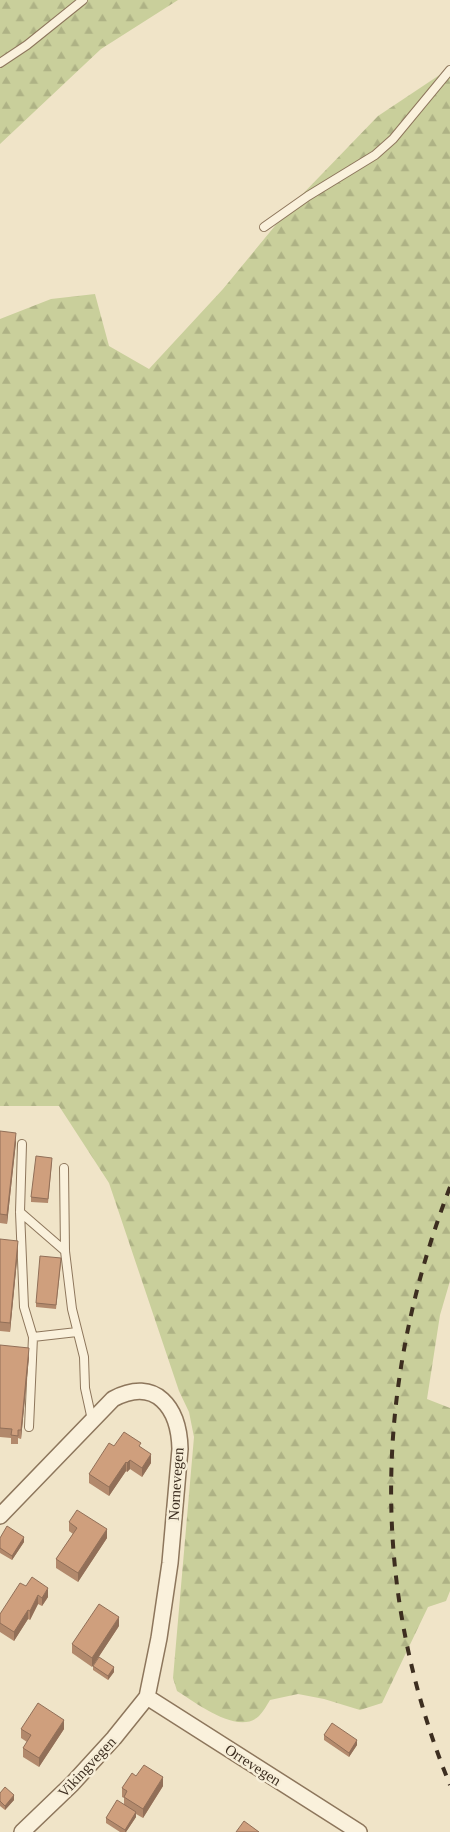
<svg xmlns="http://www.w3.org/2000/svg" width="450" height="1832" font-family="Georgia,serif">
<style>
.forest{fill:url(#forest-firs)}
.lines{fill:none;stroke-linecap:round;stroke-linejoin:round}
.service-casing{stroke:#8d765c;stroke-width:10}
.minor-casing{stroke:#8d765c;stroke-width:18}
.service{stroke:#faf1dc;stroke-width:8}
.minor{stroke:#faf1dc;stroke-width:15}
.rail{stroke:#3d2e20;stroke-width:4;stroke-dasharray:9 9;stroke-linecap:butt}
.wall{fill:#b2896c}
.shaded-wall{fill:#916f58}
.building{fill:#cf9f7d;stroke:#916f58}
.labels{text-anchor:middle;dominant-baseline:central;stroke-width:5;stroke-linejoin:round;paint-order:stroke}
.street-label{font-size:15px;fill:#3d2e20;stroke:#f7eed8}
</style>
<defs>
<pattern id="forest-firs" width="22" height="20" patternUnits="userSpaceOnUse" patternTransform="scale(1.25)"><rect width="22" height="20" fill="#c9cf9b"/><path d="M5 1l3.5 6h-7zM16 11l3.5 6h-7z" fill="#aeb285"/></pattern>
</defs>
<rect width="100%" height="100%" fill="#f0e4c8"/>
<path class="forest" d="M 0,0 L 178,0 L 101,49 L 0,144 Z
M 450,68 L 450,1281 L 440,1315 L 427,1399 L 450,1408 L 450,1591 L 446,1601 L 428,1607 L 382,1703 L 360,1710 L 324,1699 L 298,1694 L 270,1700 C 267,1705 263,1712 259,1716 C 238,1736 195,1702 177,1691 L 173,1678 L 194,1437 L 189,1412 L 179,1391 L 109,1183 L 59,1106 L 0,1106 L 0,319 L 51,299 L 95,294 L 109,346 L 149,369 L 223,289 L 293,204 L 378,116 Z"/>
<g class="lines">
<g class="service-casing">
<path id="service" d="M 0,63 L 27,45 L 83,0
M 264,227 L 308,196 L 375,155 L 393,139 L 450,70
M 22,1144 L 20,1212 L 24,1307 L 33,1337 L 29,1427
M 64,1168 L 65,1251 L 72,1309 L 84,1357 L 85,1388 L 92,1420
M 20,1212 L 65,1251
M 33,1337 L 77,1332"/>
</g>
<g class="minor-casing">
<path id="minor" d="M 0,1516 L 113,1399 C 156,1376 179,1408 180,1449 L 170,1563 L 159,1638 L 147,1697 L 114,1738 L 72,1784 L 22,1832
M 147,1697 L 359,1832"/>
</g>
<use href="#service" class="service"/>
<use href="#minor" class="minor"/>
<path class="rail" d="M 450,1187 C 374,1385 369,1587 450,1785"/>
</g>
<path class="wall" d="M 0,1131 L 16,1142 L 7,1224 L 0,1223 Z
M 52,1162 L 48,1203 L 31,1202 L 31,1197 Z
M 0,1239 L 18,1250 L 10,1332 L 0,1331 Z
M 61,1263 L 56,1309 L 36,1307 L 36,1303 Z
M 0,1345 L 29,1357 L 21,1439 L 18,1438 L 18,1444 L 11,1444 L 11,1438 L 0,1437 Z
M 114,1446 L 141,1447 L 151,1463 L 142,1477 L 130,1469 L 127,1472 L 126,1471 L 109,1496 L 89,1483 L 89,1474 Z
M 69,1522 L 107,1538 L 78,1582 L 56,1568 L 56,1559 L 73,1534 L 69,1531 Z
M 0,1538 L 24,1542 L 12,1560 L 0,1553 Z
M 26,1586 L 48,1597 L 42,1606 L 38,1604 L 30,1620 L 28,1619 L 14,1641 L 0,1632 L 0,1614 Z
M 119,1626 L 92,1667 L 72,1653 L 72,1644 Z
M 93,1666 L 114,1672 L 108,1680 L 93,1670 Z
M 21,1729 L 64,1729 L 39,1767 L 23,1757 L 23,1748 L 27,1742 L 21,1738 Z
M 324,1735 L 357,1745 L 349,1757 L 324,1740 Z
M 136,1776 L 163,1786 L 143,1818 L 136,1814 L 136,1817 L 126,1832 L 120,1832 L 106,1823 L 106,1818 L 124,1804 L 124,1798 L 122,1797 L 122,1788 Z
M 0,1793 L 14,1800 L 5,1810 L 0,1806 Z"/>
<path class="shaded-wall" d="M 16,1133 L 16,1142 L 7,1224 L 7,1215 Z
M 18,1241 L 18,1250 L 10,1332 L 10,1323 Z
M 29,1348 L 29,1357 L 21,1439 L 21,1430 Z
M 151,1454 L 151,1463 L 142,1477 L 142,1468 Z
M 130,1460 L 130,1469 L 127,1472 L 127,1463 Z
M 126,1462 L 126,1471 L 109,1496 L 109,1487 Z
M 107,1529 L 107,1538 L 78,1582 L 78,1573 Z
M 24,1537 L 24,1542 L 12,1560 L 12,1556 Z
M 48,1588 L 48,1597 L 42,1606 L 42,1598 Z
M 38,1595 L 38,1604 L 30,1620 L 30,1611 Z
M 28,1610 L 28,1619 L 14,1641 L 14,1632 Z
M 119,1617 L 119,1626 L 92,1667 L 92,1658 Z
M 114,1667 L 114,1672 L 108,1680 L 108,1676 Z
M 64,1720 L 64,1729 L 39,1767 L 39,1758 Z
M 357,1740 L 357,1745 L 349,1757 L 349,1753 Z
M 163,1777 L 163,1786 L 143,1818 L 143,1809 Z
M 14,1795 L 14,1800 L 5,1810 L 5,1806 Z
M 136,1812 L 136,1817 L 126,1832 L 125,1832 L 125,1830 Z"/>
<path class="building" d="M 0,1131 L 16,1133 L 7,1215 L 0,1214 Z
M 36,1156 L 52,1158 L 48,1199 L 31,1197 Z
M 0,1239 L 18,1241 L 10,1323 L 0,1322 Z
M 40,1256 L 61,1258 L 56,1305 L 36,1303 Z
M 0,1345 L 29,1348 L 21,1430 L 18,1430 L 18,1436 L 11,1435 L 12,1429 L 0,1428 Z
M 124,1432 L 141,1443 L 139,1446 L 151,1454 L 142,1468 L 130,1460 L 127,1463 L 126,1462 L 109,1487 L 89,1474 L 109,1443 L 114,1446 Z
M 77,1510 L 107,1529 L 78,1573 L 56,1559 L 77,1528 L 69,1522 Z
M 7,1526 L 24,1537 L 12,1556 L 0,1548 L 0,1538 Z
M 32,1577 L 48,1588 L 42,1598 L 38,1595 L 30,1611 L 28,1610 L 14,1632 L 0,1623 L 0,1614 L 20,1583 L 26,1586 Z
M 99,1604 L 119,1617 L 92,1658 L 72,1644 Z
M 99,1657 L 114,1667 L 108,1676 L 93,1666 Z
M 38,1703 L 64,1720 L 39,1758 L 23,1748 L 31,1735 L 21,1729 Z
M 332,1723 L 357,1740 L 349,1753 L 324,1735 Z
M 144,1765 L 163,1777 L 143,1809 L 124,1797 L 127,1791 L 122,1788 L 132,1773 L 136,1776 Z
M 5,1787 L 14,1795 L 5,1806 L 0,1801 L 0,1793 Z
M 117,1800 L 136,1812 L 125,1830 L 106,1818 Z
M 244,1821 L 259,1832 L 236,1832 Z"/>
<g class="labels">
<g class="street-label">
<text transform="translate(176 1484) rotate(-86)">Nornevegen</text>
<text transform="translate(253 1765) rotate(33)">Orrevegen</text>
<text transform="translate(87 1767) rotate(-47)">Vikingvegen</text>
</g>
</g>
</svg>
